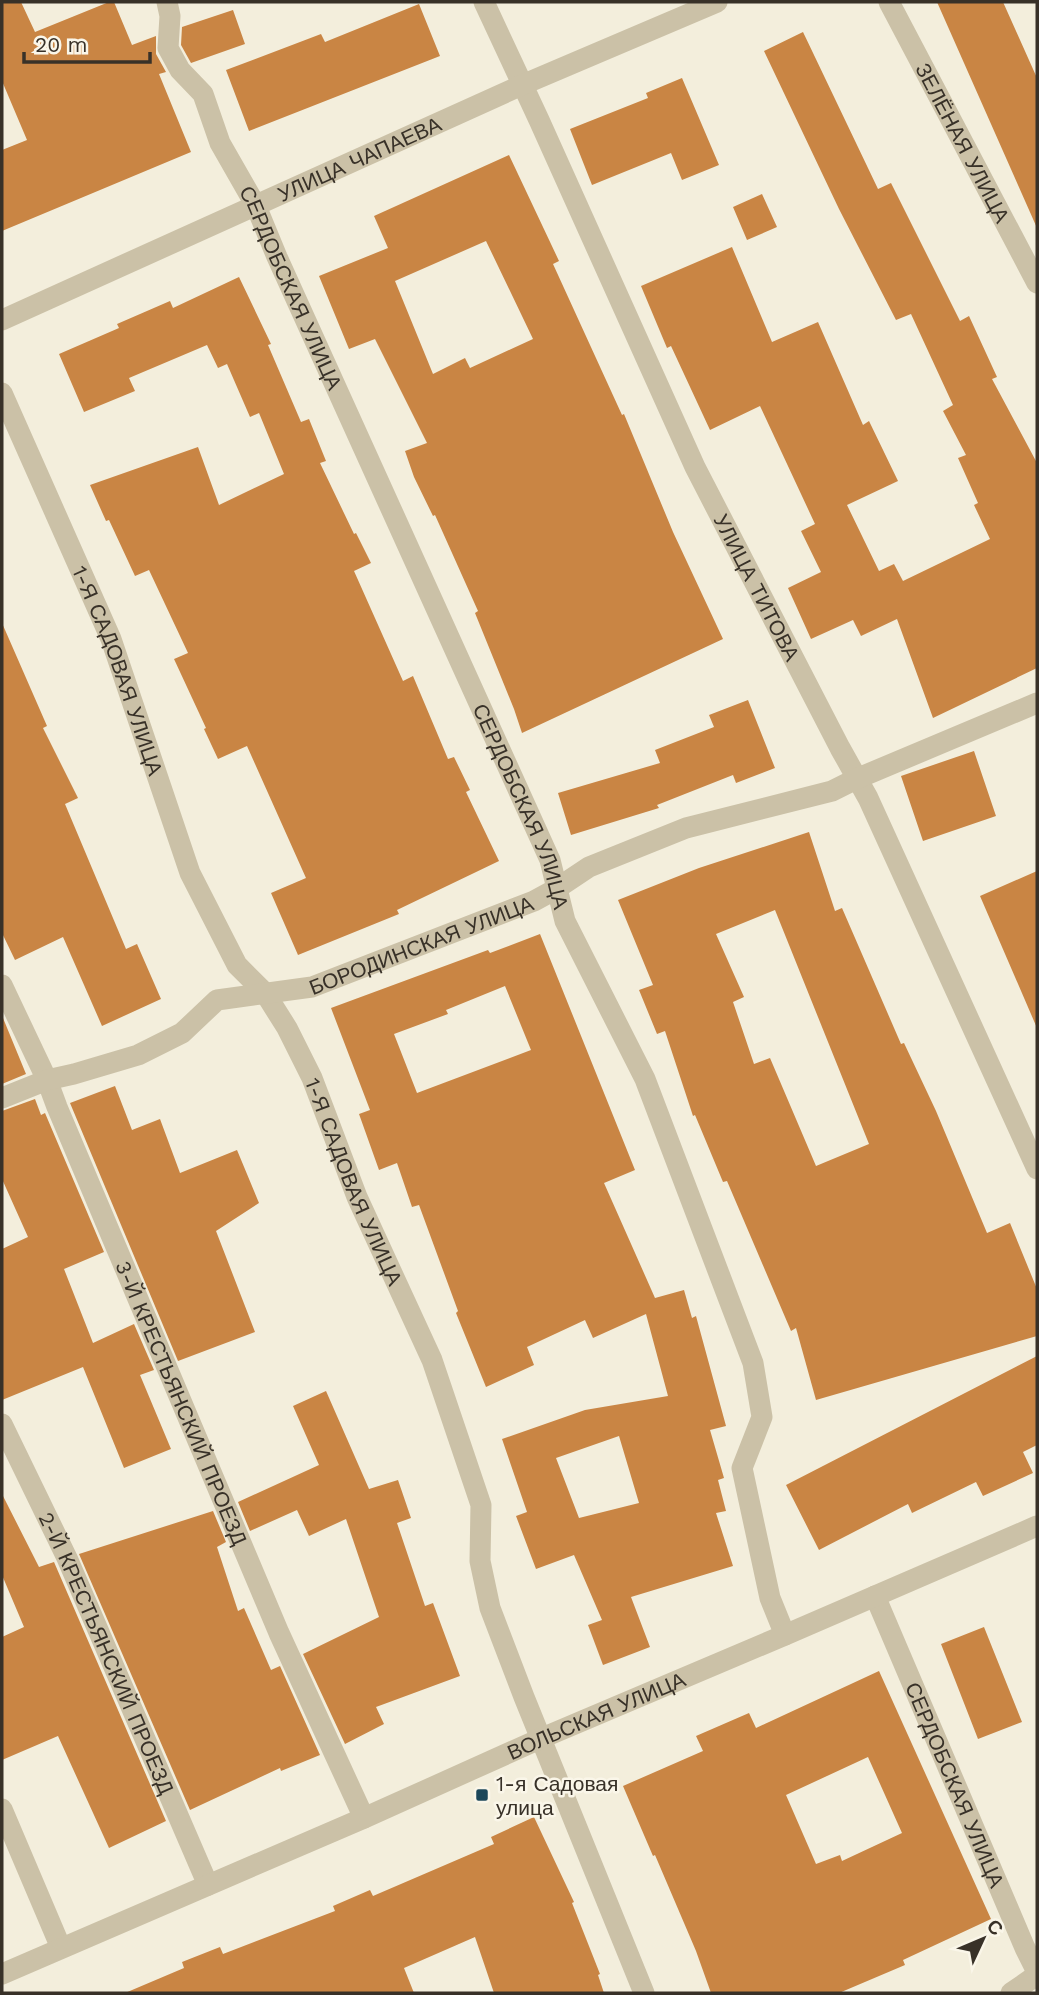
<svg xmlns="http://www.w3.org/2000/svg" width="1039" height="1995" font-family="'Work Sans',sans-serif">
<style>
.building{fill:#c98544;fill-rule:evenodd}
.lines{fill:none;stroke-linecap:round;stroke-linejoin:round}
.minor{stroke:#cbc1a7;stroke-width:21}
.poi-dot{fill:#1c475a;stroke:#faf6e9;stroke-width:2.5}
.labels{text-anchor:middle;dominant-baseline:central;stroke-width:5;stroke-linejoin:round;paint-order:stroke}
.street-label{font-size:21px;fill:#383128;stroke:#faf6e9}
.poi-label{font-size:21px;fill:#383128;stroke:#faf6e9;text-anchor:start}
</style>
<rect width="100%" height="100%" fill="#f3eedc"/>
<path class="building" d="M 2,2 L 21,2 L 35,32 L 109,2 L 114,2 L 132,45 L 156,36 L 156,54 L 166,72 L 159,74 L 191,152 L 2,231 L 2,150 L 27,140 L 2,81 Z
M 937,2 L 1003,2 L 1037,78 L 1037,228 Z
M 419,4 L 440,56 L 249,131 L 226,70 L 321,34 L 325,42 Z
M 233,10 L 245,44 L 191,63 L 181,45 L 182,27 Z
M 803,32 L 878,189 L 891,183 L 960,321 L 969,316 L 997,377 L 992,379 L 1037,463 L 1037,668 L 933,718 L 897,619 L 861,636 L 853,620 L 811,639 L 788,588 L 821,572 L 801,531 L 815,524 L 760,406 L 710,430 L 671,346 L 667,348 L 641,286 L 732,247 L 772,342 L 818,322 L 863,425 L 869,421 L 898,481 L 847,505 L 879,571 L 894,564 L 903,581 L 990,539 L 974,505 L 978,503 L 958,458 L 966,455 L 943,411 L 953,405 L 911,314 L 896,320 L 839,209 L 764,51 Z
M 682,78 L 719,165 L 682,180 L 671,153 L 592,185 L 570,129 L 648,98 L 646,93 Z
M 509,155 L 559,261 L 553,264 L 622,415 L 624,414 L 673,532 L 723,639 L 522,733 L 514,709 L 475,613 L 478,611 L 435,515 L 433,516 L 414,477 L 405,451 L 427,443 L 375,339 L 349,349 L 319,276 L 388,248 L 374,216 ZM 486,241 L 533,339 L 470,368 L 465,358 L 433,374 L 395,281 Z
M 762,194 L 777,227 L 747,240 L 733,207 Z
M 239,277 L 271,344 L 268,345 L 301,422 L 309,419 L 326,461 L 320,463 L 354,534 L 356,533 L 371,563 L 354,571 L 403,681 L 413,676 L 448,759 L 454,757 L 470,790 L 466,792 L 499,861 L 397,910 L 399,914 L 298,955 L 271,893 L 306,878 L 247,746 L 218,759 L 204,729 L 206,728 L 174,659 L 188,653 L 149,570 L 135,576 L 109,520 L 106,521 L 90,485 L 198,447 L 219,505 L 284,474 L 259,413 L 250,417 L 227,364 L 218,368 L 207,345 L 129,378 L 135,391 L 84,412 L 59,354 L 119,328 L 117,324 L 170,301 L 173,308 Z
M 2,623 L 47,726 L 43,728 L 78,798 L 65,804 L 126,949 L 137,944 L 161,999 L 102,1026 L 63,937 L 15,960 L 2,933 Z
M 748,700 L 775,768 L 736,783 L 733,775 L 657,805 L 659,808 L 571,835 L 558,793 L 660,763 L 655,750 L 714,727 L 709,715 Z
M 974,751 L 996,816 L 923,841 L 901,776 Z
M 809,832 L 835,911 L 842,908 L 901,1044 L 904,1043 L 936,1111 L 987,1233 L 1010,1223 L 1037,1289 L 1037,1336 L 816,1400 L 796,1328 L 791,1331 L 727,1181 L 723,1182 L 695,1115 L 693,1116 L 665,1031 L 657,1034 L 639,990 L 653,985 L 618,900 L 699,868 ZM 775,910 L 869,1144 L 816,1166 L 770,1058 L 754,1064 L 733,1002 L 744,997 L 716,934 Z
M 1037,871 L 1037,1028 L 980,896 Z
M 540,934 L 635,1170 L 604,1183 L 655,1298 L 684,1290 L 692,1318 L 696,1316 L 726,1426 L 710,1430 L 724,1478 L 718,1480 L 726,1511 L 716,1513 L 733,1566 L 631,1597 L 650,1647 L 603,1665 L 588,1625 L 602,1620 L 574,1555 L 536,1569 L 516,1516 L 527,1512 L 502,1439 L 585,1410 L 668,1396 L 646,1314 L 593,1338 L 585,1320 L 527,1347 L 534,1365 L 486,1387 L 456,1313 L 458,1311 L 419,1205 L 412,1207 L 397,1163 L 379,1170 L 359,1114 L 370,1110 L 331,1008 L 488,950 L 490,953 ZM 505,986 L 531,1050 L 417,1093 L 394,1034 L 448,1014 L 446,1010 ZM 619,1436 L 639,1503 L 579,1518 L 556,1458 Z
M 3,1018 L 26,1074 L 2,1084 L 2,1019 Z
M 115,1086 L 132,1130 L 160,1119 L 180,1173 L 237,1150 L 259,1203 L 216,1231 L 255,1332 L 178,1361 L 70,1103 Z
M 35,1099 L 41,1115 L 45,1113 L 104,1252 L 64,1269 L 93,1343 L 134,1324 L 154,1370 L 140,1375 L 171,1449 L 124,1468 L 83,1367 L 2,1400 L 2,1249 L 28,1237 L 2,1179 L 2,1111 Z
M 1037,1356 L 1037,1445 L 1023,1452 L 1033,1473 L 983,1496 L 976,1482 L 912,1513 L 908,1504 L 819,1550 L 786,1485 Z
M 326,1391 L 369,1489 L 398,1480 L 411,1518 L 397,1523 L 425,1606 L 433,1603 L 460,1676 L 376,1707 L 384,1724 L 345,1744 L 303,1654 L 379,1617 L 346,1519 L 309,1536 L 297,1510 L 250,1531 L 238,1502 L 319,1465 L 293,1406 Z
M 2,1494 L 39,1567 L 54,1562 L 166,1821 L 109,1848 L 58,1736 L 2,1760 L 2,1637 L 24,1627 L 2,1575 Z
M 213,1511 L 226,1542 L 217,1547 L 238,1611 L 244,1608 L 271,1670 L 280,1666 L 320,1755 L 281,1771 L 280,1768 L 190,1810 L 79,1554 Z
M 984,1627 L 1022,1722 L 978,1739 L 941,1644 Z
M 879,1671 L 991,1919 L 903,1960 L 905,1965 L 839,1993 L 711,1993 L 696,1951 L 655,1855 L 653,1856 L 623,1786 L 703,1751 L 696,1736 L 749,1713 L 756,1728 ZM 868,1757 L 902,1833 L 842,1861 L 840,1855 L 816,1864 L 786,1795 Z
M 534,1817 L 574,1902 L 572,1903 L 600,1974 L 598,1975 L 604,1993 L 494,1993 L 475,1937 L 404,1968 L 414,1993 L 125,1993 L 184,1968 L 182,1962 L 220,1947 L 223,1954 L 335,1911 L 333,1906 L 370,1890 L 373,1896 L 494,1844 L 491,1837 Z"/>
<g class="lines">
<g class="minor">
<path id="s1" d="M 167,2 L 170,16 L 168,48 L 180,70 L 203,94 L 220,143 L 256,206 L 277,257 L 550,860 L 565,921 L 645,1079 L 753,1363 L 762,1417 L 742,1468 L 770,1598 L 785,1635"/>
<path id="s2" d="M 484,2 L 539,120 L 695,467 L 840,748 L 868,798 L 1037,1169"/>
<path id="s3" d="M 889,2 L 1037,283"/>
<path id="s4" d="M 2,320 L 522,85 L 717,2"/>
<path id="s5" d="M 2,393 L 111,639 L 190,873 L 237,965 L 265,993 L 287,1028 L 312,1078 L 357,1197 L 432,1360 L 481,1505 L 480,1561 L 490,1608 L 524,1697 L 644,1993"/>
<path id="s6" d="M 2,985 L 47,1080 L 57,1107 L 279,1633 L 364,1818"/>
<path id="s7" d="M 2,1098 L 47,1080 L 74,1074 L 138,1055 L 182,1033 L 217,1000 L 312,987 L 534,901 L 556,889 L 589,867 L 686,828 L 832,791 L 856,779 L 1037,703"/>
<path id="s8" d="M 2,1424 L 67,1558 L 208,1885"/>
<path id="s9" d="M 875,1596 L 1025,1948 L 1037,1972"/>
<path d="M 2,1809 L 61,1948"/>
<path id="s10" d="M 2,1974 L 364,1818 L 542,1738 L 785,1635 L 1037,1526"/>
<path d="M 1011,1993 L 1037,1975"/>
</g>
</g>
<rect class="poi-dot" x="475" y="1788" width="14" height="14" rx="3.5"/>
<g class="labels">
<g class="street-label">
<text stroke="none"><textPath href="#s3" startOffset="159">ЗЕЛЁНАЯ УЛИЦА</textPath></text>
<text stroke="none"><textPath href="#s4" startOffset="392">УЛИЦА ЧАПАЕВА</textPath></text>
<text stroke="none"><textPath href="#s1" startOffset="318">СЕРДОБСКАЯ УЛИЦА</textPath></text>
<text stroke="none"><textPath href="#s2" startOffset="646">УЛИЦА ТИТОВА</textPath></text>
<text stroke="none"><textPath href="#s5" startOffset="301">1-Я САДОВАЯ УЛИЦА</textPath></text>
<text stroke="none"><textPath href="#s1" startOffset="886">СЕРДОБСКАЯ УЛИЦА</textPath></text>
<text stroke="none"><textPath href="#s7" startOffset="453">БОРОДИНСКАЯ УЛИЦА</textPath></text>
<text stroke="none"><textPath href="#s5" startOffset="868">1-Я САДОВАЯ УЛИЦА</textPath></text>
<text stroke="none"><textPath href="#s6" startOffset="455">3-Й КРЕСТЬЯНСКИЙ ПРОЕЗД</textPath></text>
<text stroke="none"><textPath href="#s8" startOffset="252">2-Й КРЕСТЬЯНСКИЙ ПРОЕЗД</textPath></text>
<text stroke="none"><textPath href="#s10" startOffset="648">ВОЛЬСКАЯ УЛИЦА</textPath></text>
<text stroke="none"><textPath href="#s9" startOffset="205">СЕРДОБСКАЯ УЛИЦА</textPath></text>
</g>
<g class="poi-label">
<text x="496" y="1783">1-я Садовая<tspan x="496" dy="24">улица</tspan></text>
</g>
</g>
<rect width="1039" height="1995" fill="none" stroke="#383128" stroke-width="7"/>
<g transform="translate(983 1939) rotate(46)" stroke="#faf6e9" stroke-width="5" paint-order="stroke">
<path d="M0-5L12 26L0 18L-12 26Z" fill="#383128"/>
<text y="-10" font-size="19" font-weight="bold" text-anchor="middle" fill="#383128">С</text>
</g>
<path d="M24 52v10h126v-10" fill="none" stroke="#383128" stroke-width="3.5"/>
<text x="35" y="52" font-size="21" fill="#383128" stroke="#faf6e9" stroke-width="5" paint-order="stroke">20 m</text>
</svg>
